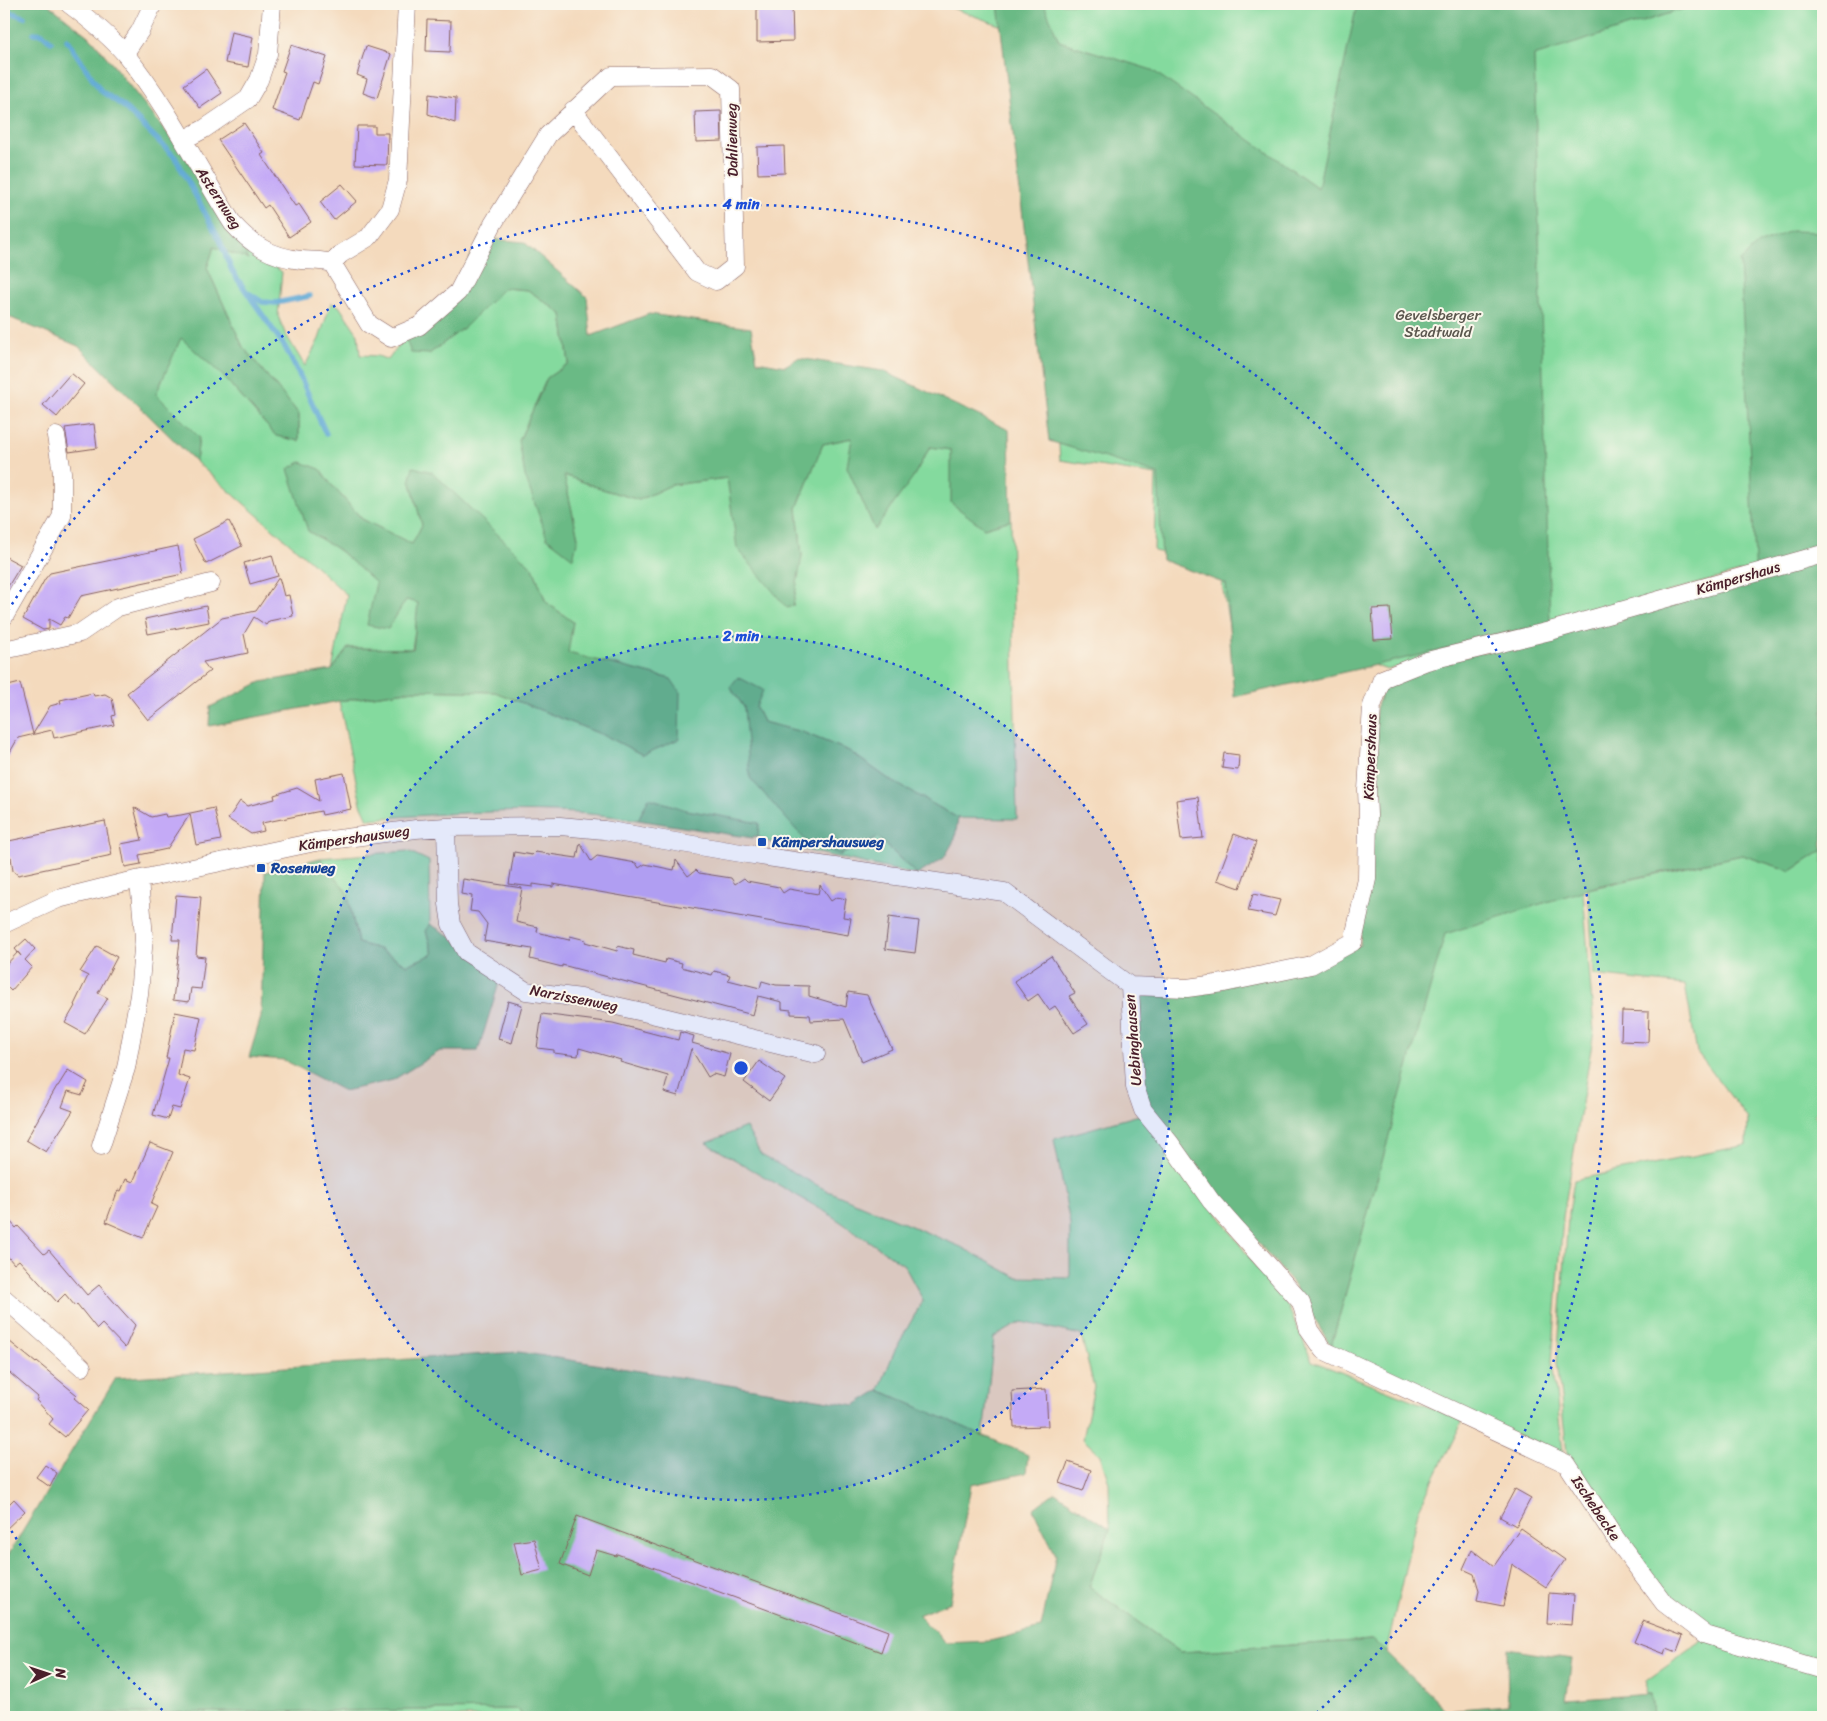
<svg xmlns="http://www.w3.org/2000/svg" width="1827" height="1721" font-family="Sriracha,sans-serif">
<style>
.green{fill:#84da9e;stroke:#677c64}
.forest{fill:#6bba85;stroke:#5a6c58}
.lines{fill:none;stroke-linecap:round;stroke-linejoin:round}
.stream{stroke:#5ba7d4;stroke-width:5.5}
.building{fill:#c4aaf6}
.street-casing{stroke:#86605e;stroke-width:19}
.street{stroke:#fff;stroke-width:18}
.ring{fill:none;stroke:#1d4ed8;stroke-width:2.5;stroke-dasharray:2.5 5}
.transit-dot{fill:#1a4fb4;stroke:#fbf7ec;stroke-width:2}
.labels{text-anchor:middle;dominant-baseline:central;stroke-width:4;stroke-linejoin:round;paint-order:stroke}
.street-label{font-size:15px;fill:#4a1f2b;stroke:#fbf7ec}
.park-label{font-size:15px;fill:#5b574e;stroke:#fbf7ec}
.transit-label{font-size:15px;font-weight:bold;fill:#164399;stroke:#fbf7ec;text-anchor:start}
.centre{fill:#1d4ed8;stroke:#fbf7ec;stroke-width:2.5}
.ring-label{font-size:15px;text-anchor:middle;font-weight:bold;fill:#1d4ed8;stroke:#fbf7ec;stroke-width:4;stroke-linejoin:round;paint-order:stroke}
</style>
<rect width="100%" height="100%" fill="#fbf7ec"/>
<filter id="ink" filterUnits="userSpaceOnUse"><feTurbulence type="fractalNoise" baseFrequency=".02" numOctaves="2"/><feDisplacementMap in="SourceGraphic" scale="10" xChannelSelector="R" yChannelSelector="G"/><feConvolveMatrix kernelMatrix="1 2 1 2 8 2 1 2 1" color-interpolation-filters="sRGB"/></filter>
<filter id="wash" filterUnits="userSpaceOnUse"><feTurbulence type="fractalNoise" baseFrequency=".0096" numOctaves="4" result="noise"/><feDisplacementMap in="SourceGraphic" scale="20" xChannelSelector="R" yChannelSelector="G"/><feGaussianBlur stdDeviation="1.12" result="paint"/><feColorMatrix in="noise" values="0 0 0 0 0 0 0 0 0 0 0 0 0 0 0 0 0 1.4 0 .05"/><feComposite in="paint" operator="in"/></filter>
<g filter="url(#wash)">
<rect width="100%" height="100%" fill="#f4dabd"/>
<path class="green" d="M 941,4 L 1823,4 L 1823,549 L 1387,670 L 1363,661 L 1235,663 L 1219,565 L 1154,551 L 1156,475 L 1060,460 L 1030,36 Z
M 243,244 L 282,272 L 278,316 L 285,333 L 305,366 L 319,339 L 331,303 L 339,306 L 358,334 L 360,355 L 378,356 L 388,360 L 405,337 L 429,354 L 466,326 L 504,288 L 528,290 L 562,314 L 569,363 L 547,378 L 519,441 L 578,538 L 564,475 L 605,490 L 639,500 L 671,485 L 728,478 L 802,556 L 797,508 L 823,444 L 852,438 L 913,477 L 930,447 L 951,449 L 984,528 L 1011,520 L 1017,819 L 958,818 L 890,780 L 849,751 L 802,732 L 763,722 L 756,707 L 730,687 L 744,707 L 746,724 L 840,855 L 878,837 L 917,875 L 761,840 L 762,838 L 758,837 L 759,823 L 686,810 L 649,798 L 638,820 C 548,805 458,813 368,819 L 361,804 L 339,701 L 414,690 L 495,692 L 608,737 L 643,755 L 671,679 L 567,653 L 573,622 L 546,602 L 533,568 L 414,467 L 410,479 L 422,525 L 412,545 L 362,519 L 330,483 L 320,469 L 308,531 C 318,537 331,544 341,552 C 367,573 384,594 419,603 L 412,649 L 348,648 L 332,670 L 347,595 L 309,560 L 196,462 L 199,437 L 155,395 L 181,337 L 223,376 L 276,436 L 299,440 L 299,414 L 243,347 L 207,268 L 214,247 L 247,258 Z
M 1823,850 L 1823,1109 L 1814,1114 L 1823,1127 L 1823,1660 L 1819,1665 L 1708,1633 L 1666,1602 L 1568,1463 L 1557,1362 L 1568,1219 L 1574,1180 L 1747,1145 L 1748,1119 L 1697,1052 L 1685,985 L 1594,975 L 1588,889 L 1742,855 L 1791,871 Z
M 408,851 L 429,861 L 430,924 L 426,931 L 433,954 L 407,965 L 379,949 L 358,943 L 347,892 L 320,858 Z
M 1583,890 L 1594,1031 L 1563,1217 L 1552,1361 L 1564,1459 L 1331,1346 L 1444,934 Z
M 1143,1114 L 1181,1163 L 1259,1271 L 1286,1302 L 1312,1361 L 1463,1420 L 1418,1511 L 1386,1653 L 1372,1640 L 1180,1652 L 1089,1587 L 1110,1529 L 1109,1483 L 1100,1455 L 1083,1439 L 1094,1387 L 1081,1335 L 1022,1322 L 994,1337 L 983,1436 L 879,1390 L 894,1352 L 923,1300 L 904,1265 L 829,1214 L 706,1143 L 746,1127 L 761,1155 L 828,1191 L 961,1247 L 1016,1277 L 1070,1278 L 1070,1224 L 1054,1139 Z
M 1707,1638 L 1823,1673 L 1823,1717 L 1653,1717 L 1651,1694 L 1646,1694 L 1647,1680 Z
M 518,1709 L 523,1717 L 52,1717 L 53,1714 Z"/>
<path class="forest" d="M 4,4 L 48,4 L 93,40 L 180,149 L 243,244 L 248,259 L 214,247 L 207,268 L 243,347 L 299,414 L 299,441 L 276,436 L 223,376 L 181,338 L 156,394 L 199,437 L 196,462 L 78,346 L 4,315 Z
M 998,4 L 1044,4 L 1059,41 L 1152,70 L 1318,188 L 1357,4 L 1699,4 L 1534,56 L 1550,624 L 1544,627 L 1234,697 L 1226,584 L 1162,560 L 1158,474 L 1049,441 Z
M 1791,231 L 1823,232 L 1823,850 L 1791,871 L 1742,855 L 1598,886 L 1445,934 L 1331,1346 L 1290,1280 L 1198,1172 L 1148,1109 L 1139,1084 L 1137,1024 L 1139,996 L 1190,995 L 1360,945 L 1376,708 L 1386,683 L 1404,673 L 1756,580 L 1740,261 L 1758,244 Z
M 481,238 L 524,242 L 587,297 L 591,336 L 649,314 L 751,328 L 757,361 L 785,366 L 798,358 L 883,371 L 1009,430 L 1011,520 L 984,528 L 951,503 L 951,450 L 930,447 L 913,477 L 875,530 L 847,467 L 852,438 L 823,444 L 797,508 L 802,556 L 793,606 L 787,608 L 737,548 L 727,478 L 671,485 L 639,500 L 605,490 L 564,475 L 578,538 L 573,558 L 547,538 L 525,476 L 519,441 L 547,378 L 569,363 L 562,314 L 528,290 L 504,288 L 466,326 L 429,354 L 411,353 L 405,337 L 445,302 Z
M 301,462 L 320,469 L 330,483 L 362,519 L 412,544 L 422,525 L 410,479 L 413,467 L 432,472 L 533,568 L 546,602 L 573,622 L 568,653 L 671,679 L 680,692 L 679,739 L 643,755 L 608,737 L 495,692 L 414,690 L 339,701 L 209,726 L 210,707 L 261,682 L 332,670 L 348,648 L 413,649 L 418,603 L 406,600 L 388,629 L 367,625 L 376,583 L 339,550 L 308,531 L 288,469 Z
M 738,677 L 763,690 L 756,707 L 763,722 L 802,732 L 849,751 L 890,780 L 958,818 L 955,839 L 944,858 L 917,875 L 878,837 L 840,855 L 807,842 L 750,778 L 744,707 L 730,687 Z
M 649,798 L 686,810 L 759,823 L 758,837 L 754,836 L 753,838 L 638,820 Z
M 320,858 L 347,892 L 358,943 L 379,949 L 407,965 L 433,954 L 426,931 L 430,924 L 450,936 L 500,980 L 478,1051 L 440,1051 L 393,1080 L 344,1091 L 284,1060 L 249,1057 L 261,1017 L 265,872 Z
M 519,1352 L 855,1405 L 879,1390 L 1028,1455 L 1026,1473 L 971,1485 L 950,1602 L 918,1615 L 946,1643 L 990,1641 L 1041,1628 L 1056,1555 L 1033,1509 L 1055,1492 L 1110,1529 L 1089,1587 L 1180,1652 L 1373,1640 L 1446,1710 L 1508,1705 L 1507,1649 L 1572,1659 L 1566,1700 L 1651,1694 L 1653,1717 L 523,1717 L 518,1709 L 53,1714 L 52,1717 L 8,1717 L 4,1705 L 4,1562 L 116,1378 Z"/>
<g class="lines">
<path class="stream" d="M 4,10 L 24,17
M 34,33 L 43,34 L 51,42
M 67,40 L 101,91 L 123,106 L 175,157 L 220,241 L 232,271 L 285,347 L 299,374 L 326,434
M 250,294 L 262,302 L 276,303 L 310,296"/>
</g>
<g id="blocks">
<path class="building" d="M 792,4 L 793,41 L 757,42 L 757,5 Z
M 427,20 L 451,21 L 450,52 L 426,51 Z
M 231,32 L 253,37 L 248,67 L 225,63 Z
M 291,45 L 327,57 L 318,84 L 313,82 L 300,120 L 272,110 L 285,72 L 282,71 Z
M 366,46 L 391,54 L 377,98 L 363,93 L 367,79 L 357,75 Z
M 206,69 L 222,93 L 200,108 L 184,85 Z
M 429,94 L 456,98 L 455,123 L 428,114 Z
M 721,111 L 722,141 L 696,142 L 695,112 Z
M 244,123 L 264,153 L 261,155 L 295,206 L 299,204 L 311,222 L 289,237 L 268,205 L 264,208 L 218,140 Z
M 357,126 L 375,126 L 375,133 L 388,133 L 387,165 L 355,164 Z
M 784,146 L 785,173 L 758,174 L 757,147 Z
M 342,184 L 357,201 L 334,220 L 320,202 Z
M 71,373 L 84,384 L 57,417 L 43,405 Z
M 94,424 L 97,448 L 69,452 L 65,428 Z
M 229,521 L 242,546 L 206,564 L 193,539 Z
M 178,546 L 183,574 L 81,596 L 68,618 L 65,617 L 60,625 L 49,619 L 49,629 L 43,630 L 23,619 L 45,579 L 50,573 Z
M 272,555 L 278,576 L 250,584 L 244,563 Z
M 4,556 L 21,565 L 4,593 Z
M 279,577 L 284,596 L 289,595 L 293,616 L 269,621 L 266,625 L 254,617 L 244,634 L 248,653 L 203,662 L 210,671 L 148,720 L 127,693 L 222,618 L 256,611 Z
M 206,606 L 209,622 L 148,634 L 145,619 Z
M 1390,608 L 1393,639 L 1374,640 L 1372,609 Z
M 20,683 L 33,734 L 50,706 L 61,703 L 60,700 L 93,693 L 94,696 L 105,694 L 112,698 L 115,715 L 112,716 L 114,725 L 54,738 L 52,730 L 18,738 L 4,763 L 4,687 Z
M 1224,753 L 1239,755 L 1238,770 L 1222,768 Z
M 344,773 L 351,809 L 322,815 L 321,811 L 262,823 L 264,831 L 251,834 L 228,819 L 240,801 L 247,806 L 275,799 L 274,795 L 297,788 L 319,801 L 315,779 Z
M 1198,797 L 1203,838 L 1181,840 L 1176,800 Z
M 134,807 L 151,817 L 165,814 L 166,817 L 181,815 L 214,808 L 221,840 L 196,845 L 190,814 L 167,849 L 139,855 L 141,864 L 125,867 L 121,844 L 142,840 Z
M 105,821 L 112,855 L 18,875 L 13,871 L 11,857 L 4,858 L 4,842 Z
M 1234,834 L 1256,842 L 1240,888 L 1217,880 Z
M 580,843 L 591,861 L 597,856 L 636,863 L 639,868 L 645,864 L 674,870 L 676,860 L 688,876 L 696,870 L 699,873 L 731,878 L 735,884 L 744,878 L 747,881 L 779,887 L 783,893 L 789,889 L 818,894 L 820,885 L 831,901 L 837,897 L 846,899 L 843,917 L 851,918 L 848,935 L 553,884 L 553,887 L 533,884 L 533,887 L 509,884 L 514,852 L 532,855 L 535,852 L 577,858 Z
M 463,879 L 522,888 L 516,922 L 538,927 L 537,932 L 569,940 L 570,936 L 586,940 L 585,942 L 617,951 L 618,946 L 634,950 L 633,955 L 665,963 L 666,959 L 682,963 L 681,967 L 712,975 L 714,971 L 730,975 L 728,980 L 760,988 L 762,981 L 776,985 L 809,986 L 809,996 L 846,1007 L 848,992 L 867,995 L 892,1049 L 862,1062 L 844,1019 L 811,1021 L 810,1015 L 791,1014 L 791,1010 L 782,1009 L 782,1002 L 758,996 L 753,1015 L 562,965 L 562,967 L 530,959 L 532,949 L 484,941 L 487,924 L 478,912 L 470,911 L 472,896 L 461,894 Z
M 1253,894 L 1280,900 L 1275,916 L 1248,911 Z
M 176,895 L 201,897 L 196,956 L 205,957 L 201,989 L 191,988 L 189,1002 L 173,1000 L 180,940 L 172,940 Z
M 889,917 L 919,921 L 915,953 L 885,949 Z
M 26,939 L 35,949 L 25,960 L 32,967 L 11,991 L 4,984 L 4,967 L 18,952 L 21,956 L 15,949 Z
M 97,946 L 117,957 L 98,993 L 108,998 L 85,1034 L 65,1023 L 75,1006 L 74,1005 L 88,976 L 80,972 Z
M 1051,956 L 1075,993 L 1069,996 L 1088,1024 L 1074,1033 L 1055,1006 L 1049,1010 L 1038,994 L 1028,1001 L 1014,981 Z
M 508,1001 L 522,1005 L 512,1043 L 498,1039 Z
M 1622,1011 L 1649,1012 L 1648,1042 L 1621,1041 Z
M 175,1012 L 201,1017 L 194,1050 L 183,1048 L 178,1075 L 190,1079 L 180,1109 L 172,1107 L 168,1119 L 153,1115 L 169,1058 L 166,1058 Z
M 542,1014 L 613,1023 L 678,1040 L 680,1032 L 694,1036 L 692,1043 L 730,1054 L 724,1077 L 713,1074 L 708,1077 L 691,1049 L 678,1096 L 664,1092 L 668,1076 L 620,1062 L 621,1060 L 579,1048 L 578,1056 L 554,1053 L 554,1050 L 537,1048 Z
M 759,1061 L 785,1079 L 769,1101 L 744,1082 Z
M 68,1070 L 88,1082 L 82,1095 L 68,1091 L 62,1107 L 73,1111 L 46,1152 L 26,1140 L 57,1086 L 58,1086 Z
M 150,1143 L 173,1152 L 151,1204 L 157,1207 L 143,1238 L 106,1222 L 118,1190 L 121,1191 L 126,1179 L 133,1182 Z
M 4,1214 L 16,1228 L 18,1226 L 44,1254 L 49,1250 L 87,1295 L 99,1285 L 124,1313 L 135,1325 L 125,1348 L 102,1324 L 97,1329 L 77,1304 L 75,1306 L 65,1294 L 57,1302 L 19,1260 L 14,1264 L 4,1252 Z
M 4,1337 L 36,1363 L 37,1362 L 77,1395 L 74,1398 L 88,1410 L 65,1437 L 49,1424 L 53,1419 L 36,1400 L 38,1397 L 4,1368 Z
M 1046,1389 L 1048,1426 L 1014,1427 L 1012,1391 Z
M 1068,1462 L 1091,1470 L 1083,1491 L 1060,1483 Z
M 45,1465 L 57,1473 L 50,1487 L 36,1477 Z
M 1515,1489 L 1531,1498 L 1516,1526 L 1500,1517 Z
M 14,1499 L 25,1511 L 4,1531 L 4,1509 Z
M 577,1516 L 888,1631 L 881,1652 L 617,1554 L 616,1556 L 596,1550 L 588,1575 L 560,1564 Z
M 1520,1528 L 1565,1560 L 1546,1587 L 1512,1564 L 1503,1606 L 1477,1601 L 1479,1590 L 1474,1574 L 1463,1569 L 1472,1549 L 1494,1566 Z
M 534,1539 L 542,1570 L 522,1575 L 514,1542 Z
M 1549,1593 L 1574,1595 L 1572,1625 L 1547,1623 Z
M 1643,1621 L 1683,1636 L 1677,1652 L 1667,1648 L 1665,1654 L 1634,1642 Z"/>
</g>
</g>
<g filter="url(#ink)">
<use href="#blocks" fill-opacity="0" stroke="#86605e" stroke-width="1"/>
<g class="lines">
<g class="street-casing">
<path id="street" d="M 69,4 C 89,19 110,36 126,55 C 168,107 198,168 233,224 C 252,245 271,257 301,260 C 312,261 321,260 332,263 L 341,254 L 369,237 L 390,209 L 398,180 L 407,4
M 125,53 L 140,31 L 153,4
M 183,140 L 204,129 L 248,99 L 259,80 L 268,54 L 272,4
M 332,263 L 369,324 L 391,338 L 419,326 L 458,292 L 493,224 L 548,135 L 611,76 L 712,75 L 731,89 L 735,266 L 716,281 L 697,272 L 573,110
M 4,617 L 62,516 L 62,472 L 56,436
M 4,650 L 80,633 L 118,607 L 211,583
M 446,827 L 448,904 L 451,924 L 466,952 L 526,991 L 581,998 L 643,1012 L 816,1054
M 4,924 L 58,899 L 122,883 L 315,842 L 416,829 L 446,827 L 560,826 L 604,830 L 747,854 L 1004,892 L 1130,986
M 1130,986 L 1135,1087 L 1143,1110 L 1170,1143 L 1211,1201 L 1301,1302 L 1309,1330 L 1323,1350 L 1567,1464 L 1616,1539 L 1664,1603 L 1706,1635 L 1823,1670
M 1130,986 L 1187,988 L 1224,983 L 1311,965 L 1353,942 L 1367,879 L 1368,815 L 1367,790 L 1372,706 L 1382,679 L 1427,661 L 1550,631 L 1823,554
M 101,1146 L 126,1068 L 139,995 L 144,937 L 139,880
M 4,1298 L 82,1367"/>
</g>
<use href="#street" class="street"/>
</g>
</g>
<circle cx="741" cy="1068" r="432" fill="#1d4ed8" fill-opacity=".12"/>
<g class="ring">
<circle cx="741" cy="1068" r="432"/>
<path d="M168 1715A864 864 0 0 1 4 1519M4 617A864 864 0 1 1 1314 1715"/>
</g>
<g class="transit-dot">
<rect x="757" y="837" width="10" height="10" rx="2.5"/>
<rect x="256" y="863" width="10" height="10" rx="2.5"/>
</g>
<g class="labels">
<g class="street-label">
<text transform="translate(732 140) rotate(-91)">Dahlienweg</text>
<text transform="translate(219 198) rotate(57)">Asternweg</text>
<text transform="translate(1738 578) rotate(-16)">Kämpershaus</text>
<text transform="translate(1370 757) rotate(-88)">Kämpershaus</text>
<text transform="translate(354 838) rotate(-8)">Kämpershausweg</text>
<text transform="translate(574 998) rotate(11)">Narzissenweg</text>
<text transform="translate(1133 1040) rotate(-94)">Uebinghausen</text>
<text transform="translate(1596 1508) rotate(56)">Ischebecke</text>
</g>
<g class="park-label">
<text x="1438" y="315">Gevelsberger<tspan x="1438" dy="17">Stadtwald</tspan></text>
</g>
<g class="transit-label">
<text x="772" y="842">Kämpershausweg</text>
<text x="271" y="868">Rosenweg</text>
</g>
</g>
<circle cx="741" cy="1068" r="8" class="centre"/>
<g class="ring-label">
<text x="741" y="209">4 min</text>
<text x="741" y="641">2 min</text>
</g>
<rect width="1827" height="1721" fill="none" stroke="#fbf7ec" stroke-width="20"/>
<g transform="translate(48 1674) rotate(87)" stroke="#fbf7ec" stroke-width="4" paint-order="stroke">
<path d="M0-4L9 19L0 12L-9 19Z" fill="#4a1f2b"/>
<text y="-8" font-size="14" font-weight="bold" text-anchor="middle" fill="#4a1f2b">N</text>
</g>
</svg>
